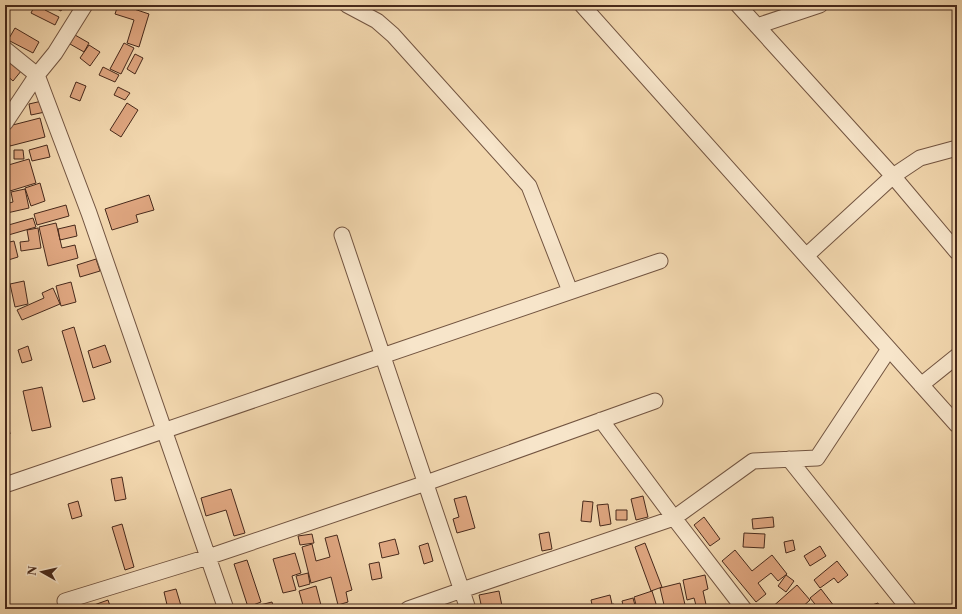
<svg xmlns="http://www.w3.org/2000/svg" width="962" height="614" font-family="'Libre Caslon Text',serif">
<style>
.building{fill:#dfa680;stroke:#47291b}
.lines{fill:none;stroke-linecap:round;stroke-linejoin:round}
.minor-casing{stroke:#725440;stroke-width:17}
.minor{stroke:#f7e5ca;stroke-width:15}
</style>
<rect width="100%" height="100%" fill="#f2d7ae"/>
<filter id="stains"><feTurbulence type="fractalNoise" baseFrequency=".005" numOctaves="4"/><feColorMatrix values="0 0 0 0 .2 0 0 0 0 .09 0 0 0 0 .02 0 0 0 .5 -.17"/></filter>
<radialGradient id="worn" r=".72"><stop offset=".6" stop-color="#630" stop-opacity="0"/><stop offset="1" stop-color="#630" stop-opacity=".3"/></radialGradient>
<path class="building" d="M 35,5 L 48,6 L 45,10 L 59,17 L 55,25 L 31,13 Z
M 51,5 L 64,5 L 61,11 L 51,6 Z
M 118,5 L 122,5 L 149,14 L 139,47 L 127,43 L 134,20 L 115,14 Z
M 15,28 L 39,42 L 33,53 L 8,40 Z
M 75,35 L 89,43 L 84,52 L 70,44 Z
M 124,43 L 134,48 L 121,74 L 110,69 Z
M 89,45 L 100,52 L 90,66 L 80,58 Z
M 135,54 L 143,58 L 135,74 L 127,69 Z
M 14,56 L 26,65 L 13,81 L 5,74 L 5,67 Z
M 103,67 L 119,75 L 115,82 L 99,75 Z
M 76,82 L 86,86 L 80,101 L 70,97 Z
M 118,87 L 130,93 L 125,100 L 114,95 Z
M 42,101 L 45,112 L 31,115 L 29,104 Z
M 127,103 L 138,110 L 121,137 L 110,130 Z
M 40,118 L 45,137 L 10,146 L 5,127 Z
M 47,145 L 50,157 L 32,161 L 29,150 Z
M 14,150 L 23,150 L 24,159 L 14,159 Z
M 29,159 L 36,183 L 10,191 L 5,174 L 5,166 Z
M 40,183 L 45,201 L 31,206 L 25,188 Z
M 25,189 L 29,208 L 7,213 L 5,204 L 13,202 L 11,192 Z
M 149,195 L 154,210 L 136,215 L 138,222 L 112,230 L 105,209 Z
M 66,205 L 69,216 L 37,225 L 34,214 Z
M 33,218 L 36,227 L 5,236 L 5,226 Z
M 56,223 L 62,248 L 75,245 L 78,258 L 48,266 L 39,227 Z
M 75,225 L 77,236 L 60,240 L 58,229 Z
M 38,228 L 41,248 L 21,251 L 20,242 L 29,241 L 27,230 Z
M 14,241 L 18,257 L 5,261 L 5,243 Z
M 96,259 L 100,271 L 80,277 L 77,265 Z
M 24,281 L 28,304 L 15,307 L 10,284 Z
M 71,282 L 76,302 L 61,306 L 56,286 Z
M 53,288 L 60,304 L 22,320 L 17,310 L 44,298 L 42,293 Z
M 74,327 L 95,399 L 83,402 L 62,331 Z
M 105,345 L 111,362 L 93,368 L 88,351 Z
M 28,346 L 32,360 L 22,363 L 18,350 Z
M 42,387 L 51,427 L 32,431 L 23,391 Z
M 5,406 L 10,434 L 5,435 Z
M 122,477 L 126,499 L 115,501 L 111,479 Z
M 231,489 L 245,533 L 234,536 L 226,510 L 206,516 L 201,498 Z
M 466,496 L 475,528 L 457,533 L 453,519 L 459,517 L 454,499 Z
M 643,496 L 648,517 L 636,520 L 631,499 Z
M 78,501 L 82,516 L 72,519 L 68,504 Z
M 583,501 L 593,502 L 591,522 L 581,521 Z
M 608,504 L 611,524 L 600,526 L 597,505 Z
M 616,510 L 627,510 L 627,520 L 616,520 Z
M 704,517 L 720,539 L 710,546 L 694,525 Z
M 773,517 L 774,527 L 753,529 L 752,519 Z
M 122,524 L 134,567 L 125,570 L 112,527 Z
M 549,532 L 552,549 L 542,551 L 539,534 Z
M 744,533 L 765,534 L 764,548 L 743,547 Z
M 312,534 L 314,543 L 300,545 L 298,536 Z
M 337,535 L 352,590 L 346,592 L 348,602 L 338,605 L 331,577 L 311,583 L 302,547 L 312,544 L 316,561 L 330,557 L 325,538 Z
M 395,539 L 399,554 L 382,558 L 379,543 Z
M 793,540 L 795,550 L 786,553 L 784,542 Z
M 428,543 L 433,561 L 424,564 L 419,546 Z
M 645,543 L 662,587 L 651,591 L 635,547 Z
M 820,546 L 826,556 L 810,566 L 804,556 Z
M 735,550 L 752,571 L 772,555 L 787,574 L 778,581 L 771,573 L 758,583 L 766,594 L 756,602 L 722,561 Z
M 295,553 L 301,573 L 292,576 L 296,590 L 283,593 L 273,559 Z
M 247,560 L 261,602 L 248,607 L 234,564 Z
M 837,561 L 848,575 L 838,583 L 834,578 L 820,588 L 814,580 Z
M 379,562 L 382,578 L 372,580 L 369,564 Z
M 308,573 L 310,584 L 299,587 L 296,576 Z
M 705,575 L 708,589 L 703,591 L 707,609 L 697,609 L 694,598 L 687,600 L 683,580 Z
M 786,575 L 794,581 L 786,592 L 778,586 Z
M 680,583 L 686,609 L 665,609 L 660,588 Z
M 797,585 L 810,600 L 800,609 L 770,609 Z
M 316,586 L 322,609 L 304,609 L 299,591 Z
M 176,589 L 182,609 L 168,609 L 164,592 Z
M 821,589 L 834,606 L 830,609 L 819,609 L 810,598 Z
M 499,591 L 502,606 L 489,609 L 482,609 L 479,595 Z
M 652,591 L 657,607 L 651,609 L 637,609 L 634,597 Z
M 610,595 L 612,604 L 593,609 L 591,600 Z
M 633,598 L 636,609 L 624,609 L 622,601 Z
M 108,600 L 111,609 L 96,609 L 94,605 Z
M 272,602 L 274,609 L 244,609 Z
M 878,603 L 880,609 L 870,609 L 869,606 Z
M 614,604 L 616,609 L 604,609 L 604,606 Z"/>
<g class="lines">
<g class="minor-casing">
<path id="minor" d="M 347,5 L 377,21 L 393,35 L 529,186 L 570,291
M 582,5 L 957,425
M 738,5 L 893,176 L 957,252
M 757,26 L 820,5
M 5,49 L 37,75 L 89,213 L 226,609
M 5,123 L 37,75 L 55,53 L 85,5
M 342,235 L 468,609
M 806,256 L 893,176 L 920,158 L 957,148
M 921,385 L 957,356
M 601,420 L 674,518 L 744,609
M 789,459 L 909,609
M 5,485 L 660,261
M 65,601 L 208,557 L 426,483 L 655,401
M 408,609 L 462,590 L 674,518 L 753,461 L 817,458 L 889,349"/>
</g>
<use href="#minor" class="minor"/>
</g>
<rect width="962" height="614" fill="none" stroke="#f2d7ae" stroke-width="20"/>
<rect x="6" y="6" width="950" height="602" fill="none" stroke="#47291b" stroke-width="2"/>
<rect x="10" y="10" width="942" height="594" fill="none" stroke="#47291b"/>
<g transform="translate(42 572) rotate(278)" stroke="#f7e5ca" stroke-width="3" paint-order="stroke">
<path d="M0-3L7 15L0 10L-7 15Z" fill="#47291b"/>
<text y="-6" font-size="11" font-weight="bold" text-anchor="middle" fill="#47291b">N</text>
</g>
<rect width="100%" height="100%" filter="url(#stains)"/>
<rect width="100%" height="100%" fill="url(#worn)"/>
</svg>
